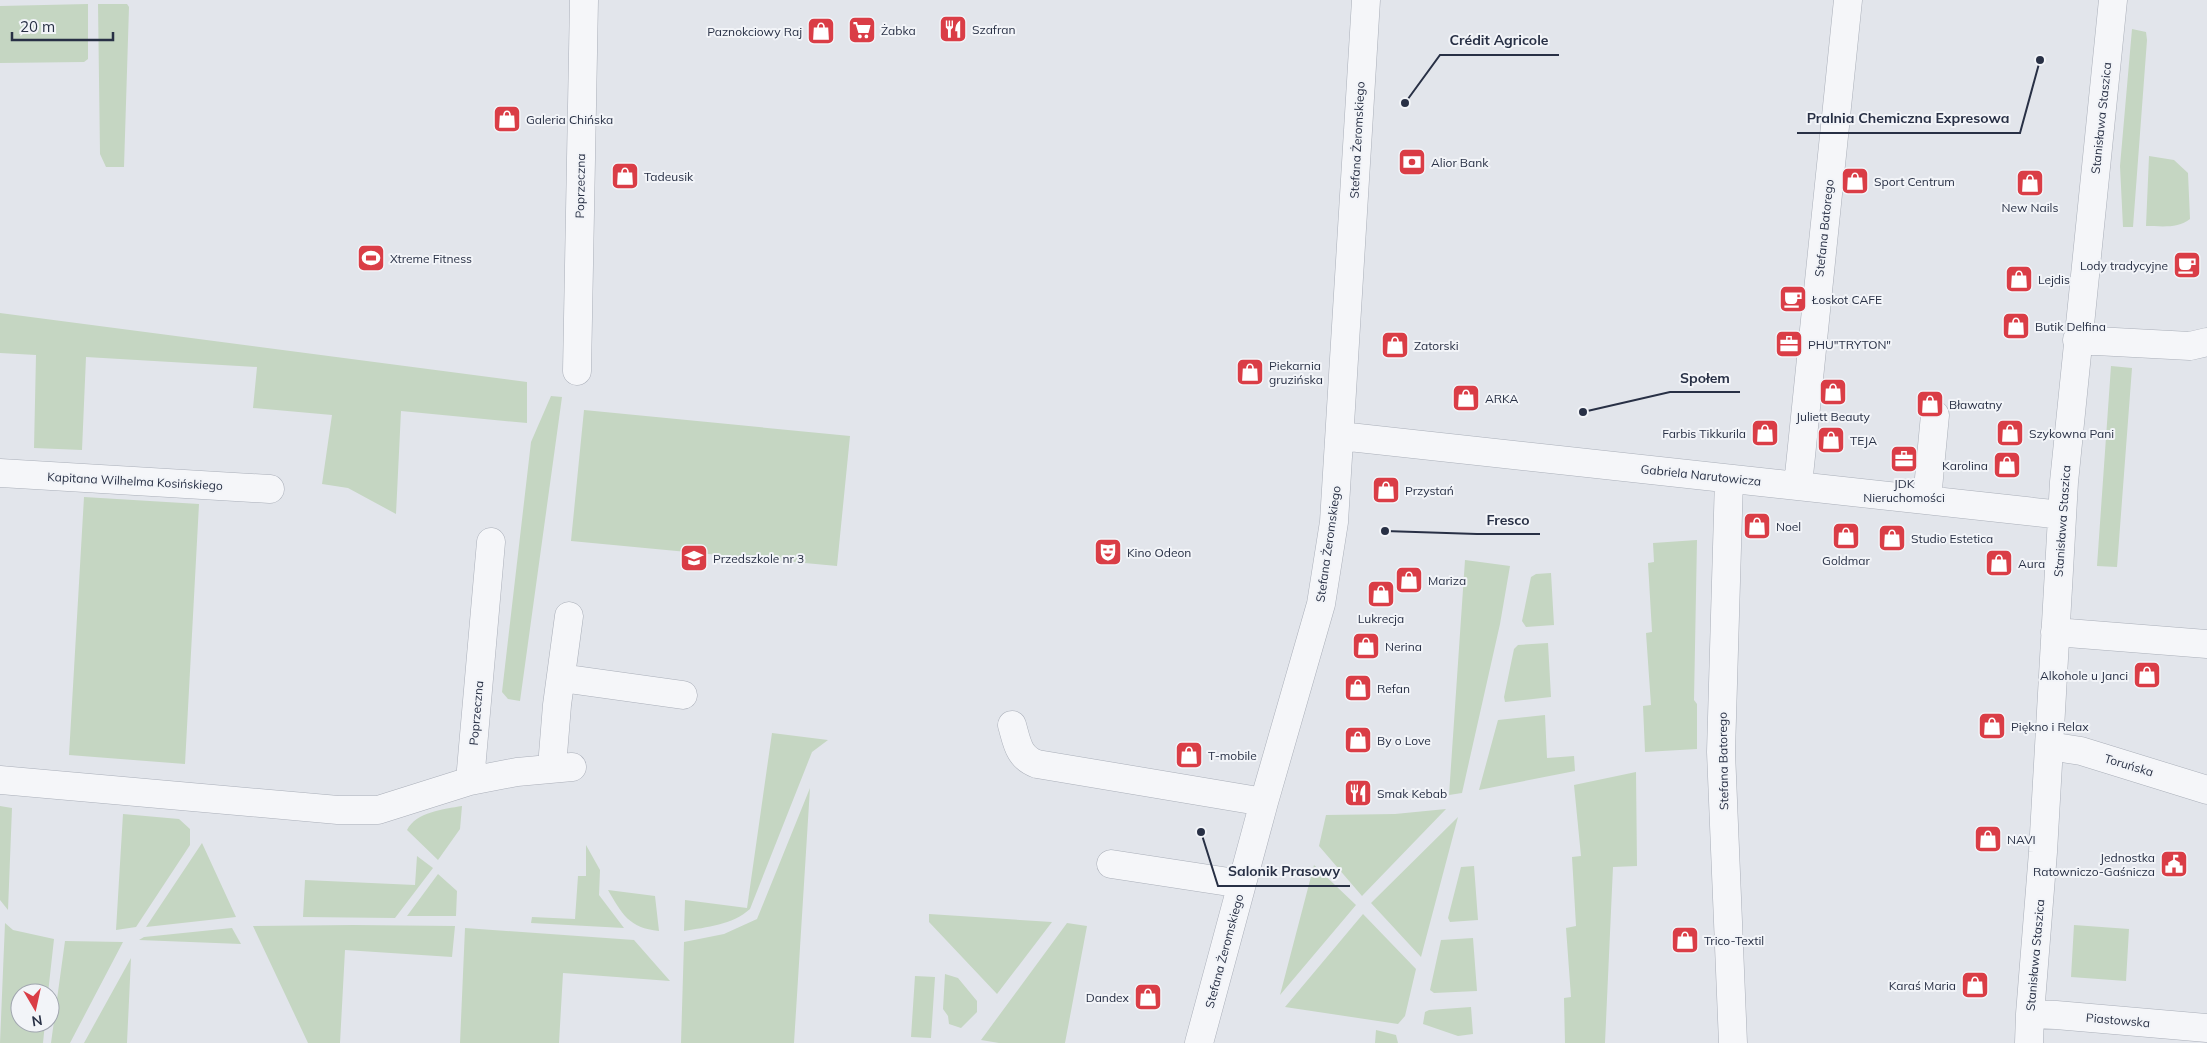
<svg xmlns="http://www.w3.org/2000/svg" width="2207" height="1043" font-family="Mulish,sans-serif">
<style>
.green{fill:#c5d6c2}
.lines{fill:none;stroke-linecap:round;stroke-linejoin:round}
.minor-casing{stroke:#aaafb9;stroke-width:29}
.minor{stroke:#f5f6f9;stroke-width:28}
.labels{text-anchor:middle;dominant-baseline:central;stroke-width:4;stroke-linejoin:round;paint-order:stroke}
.poi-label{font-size:12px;fill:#283045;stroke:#f2f4f8;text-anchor:start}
.street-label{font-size:12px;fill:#283045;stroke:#f2f4f8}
.leader{fill:none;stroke:#283045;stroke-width:2}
.callout-dot{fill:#283045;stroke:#f2f4f8;stroke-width:2}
.callout-label{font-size:14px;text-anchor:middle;font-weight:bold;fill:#283045;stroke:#f2f4f8;stroke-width:4;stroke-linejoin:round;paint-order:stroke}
</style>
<rect width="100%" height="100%" fill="#e2e5eb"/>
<path class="green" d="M 88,4 L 88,59 L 84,62 L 0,63 L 0,6 Z
M 98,4 L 127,4 L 129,7 L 124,167 L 106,167 L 100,154 Z
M 2132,29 L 2146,32 L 2147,40 L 2133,227 L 2123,227 L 2120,166 Z
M 2149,156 L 2174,160 L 2188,173 L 2190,219 C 2178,229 2160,226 2146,226 Z
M 0,313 L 527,382 L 527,423 L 401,411 L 396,514 L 348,488 L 322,484 L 332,415 L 253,408 L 257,367 L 86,357 L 82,450 L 34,448 L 36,355 L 0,353 Z
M 2111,366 L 2132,368 L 2117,567 L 2097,566 Z
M 551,396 L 562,397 L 520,701 L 508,699 L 502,692 L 531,442 Z
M 584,410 L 850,436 L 837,566 L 571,541 Z
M 84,497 L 199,504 L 185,764 L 69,755 Z
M 1697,540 L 1694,700 L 1697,704 L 1697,749 L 1645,752 L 1643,706 L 1651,705 L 1646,633 L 1652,632 L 1648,563 L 1654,562 L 1653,543 Z
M 1465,560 L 1510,566 L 1500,624 L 1462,793 L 1449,795 Z
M 1551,573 L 1554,625 L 1526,627 L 1522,621 L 1531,577 L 1536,574 Z
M 1548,643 L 1551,697 L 1505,702 L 1504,697 L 1514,649 L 1518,645 Z
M 1545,715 L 1547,758 L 1574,756 L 1575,771 L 1479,790 L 1498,720 Z
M 772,733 L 828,740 L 812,752 L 750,909 C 732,925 707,927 684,931 L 685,900 L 747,908 Z
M 1636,772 L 1637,866 L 1613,867 L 1605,1043 L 1565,1043 L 1564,998 L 1571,997 L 1566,928 L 1576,926 L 1572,857 L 1581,856 L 1574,785 Z
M 810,788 L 794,1043 L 681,1043 L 684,942 L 724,934 L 757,919 Z
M 0,806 L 12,808 L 8,910 L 0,900 Z
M 462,806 L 460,829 L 438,860 L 407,830 C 416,812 444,809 462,806 Z
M 1446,809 L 1362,896 L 1319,846 L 1326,815 L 1395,814 Z
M 123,814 L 179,819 L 190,829 L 190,845 L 136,927 L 116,930 Z
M 1458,817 L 1421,957 L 1371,903 Z
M 202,843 L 236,917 L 146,927 Z
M 586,845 L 600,870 L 599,895 L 624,928 L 531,923 L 532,917 L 575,919 L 578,876 L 586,876 Z
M 417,856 L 433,868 L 395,918 L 303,917 L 305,880 L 415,885 Z
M 1314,865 L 1356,905 L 1280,995 Z
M 1474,866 L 1478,920 L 1450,922 L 1448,918 L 1461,867 Z
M 438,874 L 457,891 L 456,916 L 407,916 Z
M 608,890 L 655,896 L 659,931 C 629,928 622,914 608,890 Z
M 929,914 L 1052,922 L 997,994 L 929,922 Z
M 1363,914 L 1416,969 L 1405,1016 L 1398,1024 L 1285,1007 Z
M 5,923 L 13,930 L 54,939 L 48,993 L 20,993 L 20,1023 L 45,1023 L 43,1043 L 0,1043 Z
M 1067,923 L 1087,926 L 1065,1043 L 999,1043 L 981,1040 Z
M 353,925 L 455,926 L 452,957 L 345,950 L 340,1043 L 308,1043 L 253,926 Z
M 2074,925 L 2129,929 L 2126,981 L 2071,977 Z
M 232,928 L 241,944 L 139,940 L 144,937 Z
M 465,928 L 634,940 L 670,981 L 563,973 L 559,1043 L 460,1043 Z
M 1473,938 L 1477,991 L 1434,993 L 1430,990 L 1441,940 Z
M 65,941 L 123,942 L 70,1043 L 51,1043 Z
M 131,958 L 127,1043 L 84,1043 Z
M 945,974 L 958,978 L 977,1001 L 977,1012 L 961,1028 L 949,1024 L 948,1016 L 943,1009 Z
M 915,976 L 935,977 L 931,1038 L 911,1037 Z
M 1471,1007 L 1473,1034 L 1458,1036 L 1423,1024 L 1425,1012 L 1429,1010 Z
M 1376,1030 L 1396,1035 L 1398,1043 L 1375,1043 Z"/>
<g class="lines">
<g class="minor-casing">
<path id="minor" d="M 2077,340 L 2190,346 L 2207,342
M 577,371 L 584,0
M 1340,436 L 2062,515
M 0,473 L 270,489
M 1729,479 L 1721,752 L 1733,1043
M 1798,485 L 1848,0
M 1927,499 L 1935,415
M 2055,632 L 2207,644
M 561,678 L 683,695
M 1012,725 C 1017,742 1018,757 1037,764 L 1264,802
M 2049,746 L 2081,751 L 2207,790
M 552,767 L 557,705 L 569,616
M 0,780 L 338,810 L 378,810 L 470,781 L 517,772 L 572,767
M 470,781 L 491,542
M 1111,864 L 1242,884
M 2030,1014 L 2056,1015 L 2207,1028
M 1199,1043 L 1264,802 L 1321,604 L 1334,522 L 1366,0
M 2029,1043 L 2030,1014 L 2043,852 L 2064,482 L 2113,0"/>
</g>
<use href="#minor" class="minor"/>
</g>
<defs>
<g id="restaurant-square" transform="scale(1.4375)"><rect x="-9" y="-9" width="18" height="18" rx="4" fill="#da3d46" stroke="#f2f4f8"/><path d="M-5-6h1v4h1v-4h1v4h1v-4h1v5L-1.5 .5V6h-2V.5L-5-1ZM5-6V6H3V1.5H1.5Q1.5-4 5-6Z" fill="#fff"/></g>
<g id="supermarket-square" transform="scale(1.4375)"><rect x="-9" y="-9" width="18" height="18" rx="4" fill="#da3d46" stroke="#f2f4f8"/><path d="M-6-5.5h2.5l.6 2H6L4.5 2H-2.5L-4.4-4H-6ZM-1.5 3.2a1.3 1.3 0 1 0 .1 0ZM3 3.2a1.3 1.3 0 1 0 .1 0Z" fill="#fff"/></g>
<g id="shop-square" transform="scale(1.4375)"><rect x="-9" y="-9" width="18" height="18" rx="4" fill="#da3d46" stroke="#f2f4f8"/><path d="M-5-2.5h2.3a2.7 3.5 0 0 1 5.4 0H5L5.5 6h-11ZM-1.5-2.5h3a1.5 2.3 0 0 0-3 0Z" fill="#fff"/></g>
<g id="bank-square" transform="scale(1.4375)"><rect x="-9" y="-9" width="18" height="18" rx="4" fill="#da3d46" stroke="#f2f4f8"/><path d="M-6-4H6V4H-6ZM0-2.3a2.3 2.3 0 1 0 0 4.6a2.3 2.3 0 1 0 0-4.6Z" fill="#fff"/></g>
<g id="stadium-square" transform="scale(1.4375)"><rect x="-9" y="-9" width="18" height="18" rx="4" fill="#da3d46" stroke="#f2f4f8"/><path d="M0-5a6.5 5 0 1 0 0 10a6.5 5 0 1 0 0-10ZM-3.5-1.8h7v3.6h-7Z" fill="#fff"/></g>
<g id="cafe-square" transform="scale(1.4375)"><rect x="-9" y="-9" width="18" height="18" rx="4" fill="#da3d46" stroke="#f2f4f8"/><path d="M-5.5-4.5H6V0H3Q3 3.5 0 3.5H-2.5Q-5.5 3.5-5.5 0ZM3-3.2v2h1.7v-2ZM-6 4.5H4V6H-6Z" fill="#fff"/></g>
<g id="office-square" transform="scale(1.4375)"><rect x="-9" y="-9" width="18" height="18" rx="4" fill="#da3d46" stroke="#f2f4f8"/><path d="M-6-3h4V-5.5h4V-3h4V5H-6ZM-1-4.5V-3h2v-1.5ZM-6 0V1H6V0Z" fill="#fff"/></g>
<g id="theatre-square" transform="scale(1.4375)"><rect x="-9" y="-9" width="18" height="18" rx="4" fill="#da3d46" stroke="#f2f4f8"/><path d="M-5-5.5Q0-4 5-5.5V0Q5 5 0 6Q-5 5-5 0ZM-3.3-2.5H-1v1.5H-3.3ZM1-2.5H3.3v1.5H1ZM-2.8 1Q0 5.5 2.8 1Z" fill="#fff"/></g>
<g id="school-square" transform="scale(1.4375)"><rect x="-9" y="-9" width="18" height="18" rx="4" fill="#da3d46" stroke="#f2f4f8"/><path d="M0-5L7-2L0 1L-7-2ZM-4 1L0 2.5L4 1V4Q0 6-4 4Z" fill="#fff"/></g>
<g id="civic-square" transform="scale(1.4375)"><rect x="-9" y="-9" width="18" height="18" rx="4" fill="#da3d46" stroke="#f2f4f8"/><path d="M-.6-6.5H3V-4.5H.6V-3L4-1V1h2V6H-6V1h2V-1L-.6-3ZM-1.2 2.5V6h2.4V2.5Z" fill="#fff"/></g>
</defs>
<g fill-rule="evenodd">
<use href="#restaurant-square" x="953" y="29"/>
<use href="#supermarket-square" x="862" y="30"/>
<use href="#shop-square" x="821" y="31"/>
<use href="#shop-square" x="507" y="119"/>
<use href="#bank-square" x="1412" y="162"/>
<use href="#shop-square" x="625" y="176"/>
<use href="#shop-square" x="1855" y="181"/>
<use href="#shop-square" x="2030" y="183"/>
<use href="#stadium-square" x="371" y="258"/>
<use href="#cafe-square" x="2187" y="265"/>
<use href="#shop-square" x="2019" y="279"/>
<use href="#cafe-square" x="1793" y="299"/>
<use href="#shop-square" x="2016" y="326"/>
<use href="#office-square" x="1789" y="344"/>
<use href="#shop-square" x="1395" y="345"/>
<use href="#shop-square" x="1250" y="372"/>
<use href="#shop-square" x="1833" y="392"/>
<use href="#shop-square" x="1466" y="398"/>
<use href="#shop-square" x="1930" y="404"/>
<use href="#shop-square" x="1765" y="433"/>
<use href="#shop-square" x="2010" y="433"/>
<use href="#shop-square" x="1831" y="440"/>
<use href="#office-square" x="1904" y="459"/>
<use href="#shop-square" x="2007" y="465"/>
<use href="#shop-square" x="1386" y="490"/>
<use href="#shop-square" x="1757" y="526"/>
<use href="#shop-square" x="1846" y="536"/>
<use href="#shop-square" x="1892" y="538"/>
<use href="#theatre-square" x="1108" y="552"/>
<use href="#school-square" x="694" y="558"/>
<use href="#shop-square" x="1999" y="563"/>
<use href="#shop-square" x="1409" y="580"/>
<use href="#shop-square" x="1381" y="594"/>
<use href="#shop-square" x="1366" y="646"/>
<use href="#shop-square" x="2147" y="675"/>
<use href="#shop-square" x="1358" y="688"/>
<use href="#shop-square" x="1992" y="726"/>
<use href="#shop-square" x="1358" y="740"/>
<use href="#shop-square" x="1189" y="755"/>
<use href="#restaurant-square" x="1358" y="793"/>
<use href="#shop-square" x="1988" y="839"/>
<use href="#civic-square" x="2174" y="864"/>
<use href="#shop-square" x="1685" y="940"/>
<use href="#shop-square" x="1975" y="985"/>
<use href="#shop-square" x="1148" y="997"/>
</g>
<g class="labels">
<g class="poi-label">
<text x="972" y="29">Szafran</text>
<text x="881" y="30">Żabka</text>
<text x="802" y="31" text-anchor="end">Paznokciowy Raj</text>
<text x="526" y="119">Galeria Chińska</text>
<text x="1431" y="162">Alior Bank</text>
<text x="644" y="176">Tadeusik</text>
<text x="1874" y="181">Sport Centrum</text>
<text x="2030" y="207" text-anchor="middle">New Nails</text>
<text x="390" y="258">Xtreme Fitness</text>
<text x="2168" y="265" text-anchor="end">Lody tradycyjne</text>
<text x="2038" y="279">Lejdis</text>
<text x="1812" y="299">Łoskot CAFE</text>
<text x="2035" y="326">Butik Delfina</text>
<text x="1808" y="344">PHU"TRYTON"</text>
<text x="1414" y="345">Zatorski</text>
<text x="1269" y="365">Piekarnia<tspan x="1269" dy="14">gruzińska</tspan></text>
<text x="1485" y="398">ARKA</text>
<text x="1949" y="404">Bławatny</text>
<text x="1833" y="416" text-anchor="middle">Juliett Beauty</text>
<text x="1746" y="433" text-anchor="end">Farbis Tikkurila</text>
<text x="2029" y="433">Szykowna Pani</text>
<text x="1850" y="440">TEJA</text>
<text x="1988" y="465" text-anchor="end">Karolina</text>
<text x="1904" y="483" text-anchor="middle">JDK<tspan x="1904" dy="14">Nieruchomości</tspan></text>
<text x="1405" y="490">Przystań</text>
<text x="1776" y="526">Noel</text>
<text x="1911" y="538">Studio Estetica</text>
<text x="1127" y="552">Kino Odeon</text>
<text x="713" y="558">Przedszkole nr 3</text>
<text x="1846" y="560" text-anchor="middle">Goldmar</text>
<text x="2018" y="563">Aura</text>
<text x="1428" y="580">Mariza</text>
<text x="1381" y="618" text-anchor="middle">Lukrecja</text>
<text x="1385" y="646">Nerina</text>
<text x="2128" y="675" text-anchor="end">Alkohole u Janci</text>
<text x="1377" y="688">Refan</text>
<text x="2011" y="726">Piękno i Relax</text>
<text x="1377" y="740">By o Love</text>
<text x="1208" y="755">T-mobile</text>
<text x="1377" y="793">Smak Kebab</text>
<text x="2007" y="839">NAVI</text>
<text x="2155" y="857" text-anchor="end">Jednostka<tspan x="2155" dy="14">Ratowniczo-Gaśnicza</tspan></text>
<text x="1704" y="940">Trico-Textil</text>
<text x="1956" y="985" text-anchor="end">Karaś Maria</text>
<text x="1129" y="997" text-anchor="end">Dandex</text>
</g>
<g class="street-label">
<text transform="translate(2101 118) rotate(-84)">Stanisława Staszica</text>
<text transform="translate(1357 140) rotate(-87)">Stefana Żeromskiego</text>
<text transform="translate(580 186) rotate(-89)">Poprzeczna</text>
<text transform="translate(1824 228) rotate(-84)">Stefana Batorego</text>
<text transform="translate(1701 475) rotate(6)">Gabriela Narutowicza</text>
<text transform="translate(135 481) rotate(3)">Kapitana Wilhelma Kosińskiego</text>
<text transform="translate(2062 521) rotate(-86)">Stanisława Staszica</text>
<text transform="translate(1328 544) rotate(-82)">Stefana Żeromskiego</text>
<text transform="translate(476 713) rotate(-85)">Poprzeczna</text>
<text transform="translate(1723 761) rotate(-91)">Stefana Batorego</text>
<text transform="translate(2129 765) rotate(17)">Toruńska</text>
<text transform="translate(1224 951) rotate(-75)">Stefana Żeromskiego</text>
<text transform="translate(2035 955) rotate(-85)">Stanisława Staszica</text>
<text transform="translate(2118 1020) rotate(5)">Piastowska</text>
</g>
</g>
<path class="leader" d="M1405 103L1440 55H1559M2040 60L2020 133H1797M1583 412L1670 392H1740M1385 531L1477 534H1540M1201 832L1218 886H1350"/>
<g class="callout-dot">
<circle cx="1405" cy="103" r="5"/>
<circle cx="2040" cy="60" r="5"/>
<circle cx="1583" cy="412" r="5"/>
<circle cx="1385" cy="531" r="5"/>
<circle cx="1201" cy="832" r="5"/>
</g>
<g class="callout-label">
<text x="1499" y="45">Crédit Agricole</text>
<text x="1908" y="123">Pralnia Chemiczna Expresowa</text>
<text x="1705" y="383">Społem</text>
<text x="1508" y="525">Fresco</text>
<text x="1284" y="876">Salonik Prasowy</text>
</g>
<g transform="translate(35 1008) rotate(171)"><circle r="24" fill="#f2f4f8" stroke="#a1a6b0"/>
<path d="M0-4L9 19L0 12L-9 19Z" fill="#da3d46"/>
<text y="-8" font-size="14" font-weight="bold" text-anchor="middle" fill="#283045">N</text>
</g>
<path d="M12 32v8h101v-8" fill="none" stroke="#283045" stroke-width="2.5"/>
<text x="20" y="32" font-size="15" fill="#283045" stroke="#f2f4f8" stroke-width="4" paint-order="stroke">20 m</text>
</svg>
